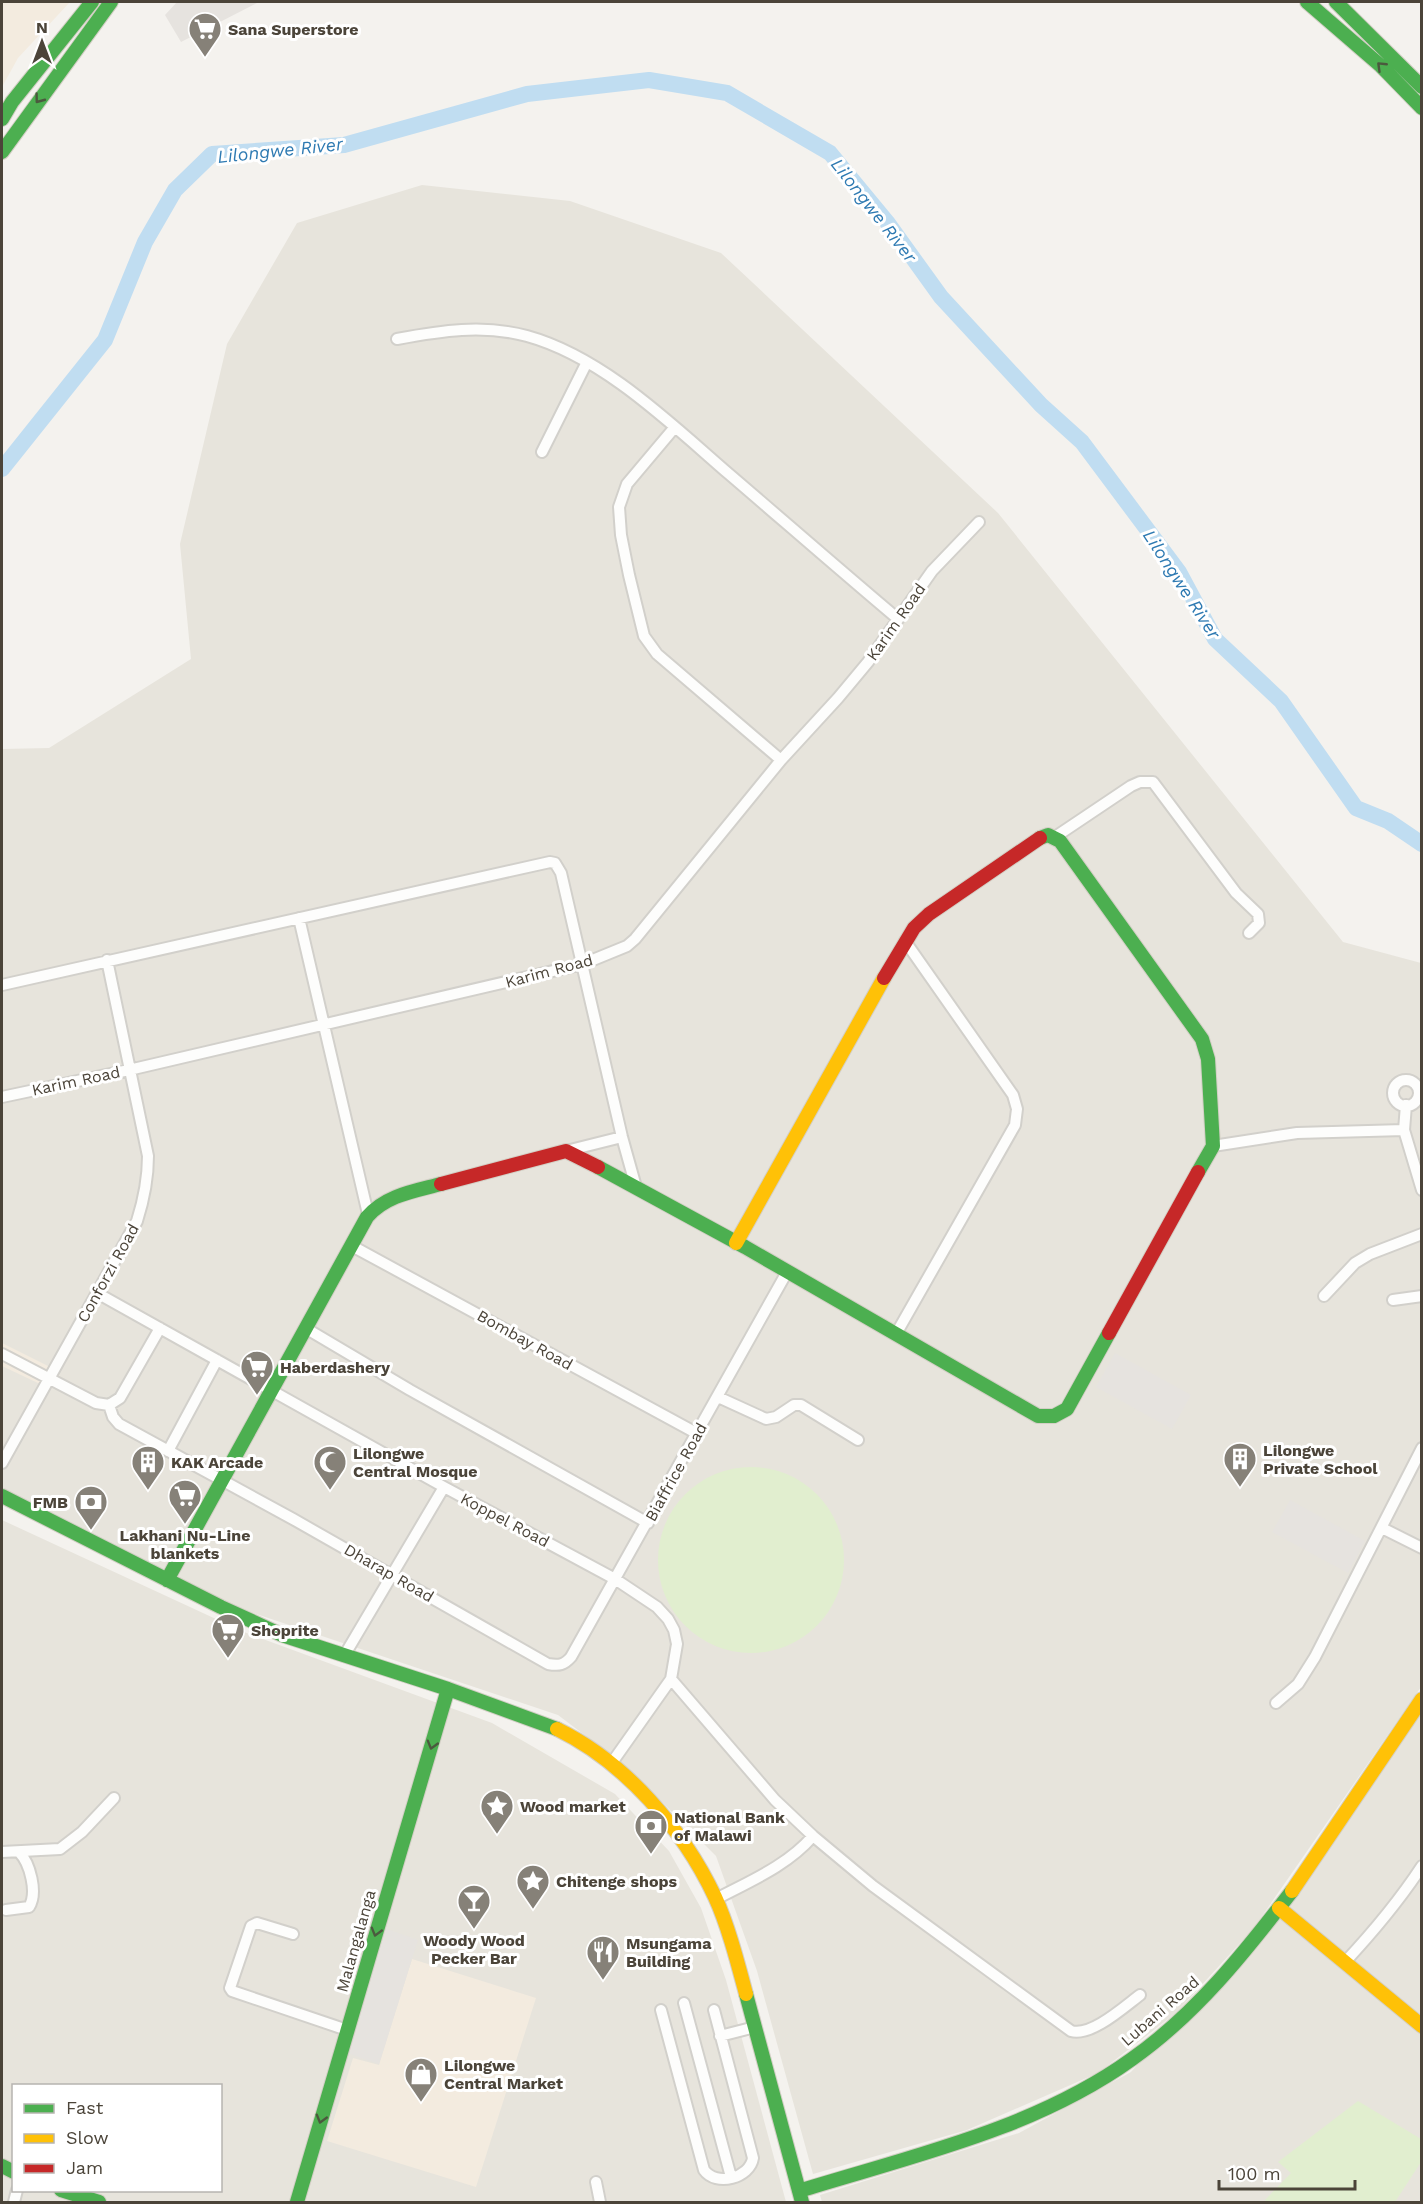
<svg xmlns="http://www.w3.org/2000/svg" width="1423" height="2204" font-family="'Work Sans',sans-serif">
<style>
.residential{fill:#e7e4dc;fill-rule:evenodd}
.commercial{fill:#f3ebdf}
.green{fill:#e1eecf}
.parking{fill:#e6e3df}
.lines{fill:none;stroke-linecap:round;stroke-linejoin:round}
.river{stroke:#c0ddf1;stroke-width:16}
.street-casing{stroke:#d2d0cb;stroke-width:14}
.fast-casing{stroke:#d3cfc5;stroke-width:16}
.slow-casing{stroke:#d3cfc5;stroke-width:16}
.jam-casing{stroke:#d3cfc5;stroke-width:16}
.street{stroke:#fdfdfc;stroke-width:10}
.fast{stroke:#4caf50;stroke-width:14}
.slow{stroke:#ffc107;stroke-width:14}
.jam{stroke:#c62828;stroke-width:14}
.oneway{stroke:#4b593e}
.labels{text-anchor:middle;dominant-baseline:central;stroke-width:6;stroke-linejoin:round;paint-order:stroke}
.poi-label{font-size:16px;font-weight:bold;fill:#4b4439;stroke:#fff;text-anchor:start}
.street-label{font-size:16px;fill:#4b4439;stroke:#fff}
.water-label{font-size:18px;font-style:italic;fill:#2e7ab2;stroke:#fff}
</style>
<rect width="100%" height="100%" fill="#f4f2ee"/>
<path class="residential" d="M 422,185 L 570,201 L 721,253 L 998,513 L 1343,942 L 1421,963 L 1421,1687 L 1253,1929 L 1176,2013 L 1098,2073 L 967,2130 L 813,2174 L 757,1971 L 716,1856 L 628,1768 L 558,1715 L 229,1605 L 2,1489 L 2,749 L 49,748 L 191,659 L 180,544 L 227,344 L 297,223 Z
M 2,1520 L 244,1632 L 492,1723 L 615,1794 L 669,1851 L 701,1908 L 726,1980 L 786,2202 L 2,2202 ZM 14,2086 L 220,2086 L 220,2190 L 14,2190 Z
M 1421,1704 L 1421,2202 L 822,2202 L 820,2195 L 1019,2133 L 1131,2072 L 1247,1940 L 1298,1876 Z"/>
<path class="commercial" d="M 2,2 L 70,2 L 18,58 L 2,87 Z
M 2,1343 L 50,1367 L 40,1384 L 2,1366 Z
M 412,1959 L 536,1998 L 476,2187 L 327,2141 L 353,2058 L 379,2065 Z"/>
<path class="green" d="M658 1560a93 93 0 1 1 186 0a93 93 0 1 1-186 0Z
M 1358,2101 L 1421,2139 L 1421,2162 L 1395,2202 L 1268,2202 L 1265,2200 L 1291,2173 L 1278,2162 Z"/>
<path class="parking" d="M 177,2 L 259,2 L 181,42 L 165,15 Z
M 1115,1353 L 1191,1395 L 1172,1429 L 1096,1387 Z
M 1290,1500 L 1365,1541 L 1348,1573 L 1272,1532 Z
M 384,1928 L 418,1940 L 379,2064 L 347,2053 Z"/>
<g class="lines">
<path class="river" d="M 2,469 L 105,340 L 145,242 L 175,190 L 212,154 L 344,145 L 527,94 L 649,80 L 727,93 L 830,153 L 887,222 L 941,297 L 1041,405 L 1082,442 L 1179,572 L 1215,639 L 1281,701 L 1356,808 L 1388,821 L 1422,844"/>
<g class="street-casing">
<path id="street" d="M 397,339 C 440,331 483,324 527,336 C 603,357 670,423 729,474 C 785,522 841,571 898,619
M 675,427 L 627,484 L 619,507 L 621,535 L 629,575 L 644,636 L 657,654 L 781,760
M 542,452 L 587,362
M 1055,837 L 1131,786 L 1140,782 L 1153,782 L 1236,893 L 1258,914 L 1259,923 L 1249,933
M 299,918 L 368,1214
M 2,985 L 550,862 L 555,863 L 561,873 L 622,1137 L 636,1187
M1393 1093a13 13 0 1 1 26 0a13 13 0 1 1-26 0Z
M 2,1097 L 129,1070 L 583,964 L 627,946 L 635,939 L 781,760 L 838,698 L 868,662 L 932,571 L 979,522
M 1406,1105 L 1404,1130 L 1422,1190
M 1213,1146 L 1297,1133 L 1404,1130
M 566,1151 L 622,1137
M 352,1246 L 698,1434
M 97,1293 L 444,1487 L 615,1579 L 657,1607 L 668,1619 L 674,1630 L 677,1644 L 671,1679 L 611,1764
M 1324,1296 L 1355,1263 L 1370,1254 L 1422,1234
M 1393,1300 L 1422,1296
M 307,1329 L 410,1390 L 648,1523
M 896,1334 L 1015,1125 L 1017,1109 L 1013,1095 L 905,941
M 2,1354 L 96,1403 L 109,1405 L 120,1398 L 160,1328
M 718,1397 L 766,1419 L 776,1417 L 794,1405 L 801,1405 L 858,1440
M 109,1405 L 113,1417 L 119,1424 L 293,1519 L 548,1664 C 559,1666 564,1665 571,1657 L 787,1272
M 168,1451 L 217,1360
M 2,1463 L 137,1221 C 144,1199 148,1179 148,1156 L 107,960
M 1382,1528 L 1422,1548
M 344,1656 L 444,1487
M 671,1679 L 775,1800 L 813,1836 L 873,1886 L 1071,2031 C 1091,2037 1124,2007 1140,1995
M 1276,1703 L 1298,1684 L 1315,1657 L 1422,1448
M 2,1852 L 60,1849 L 82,1832 L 114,1798
M 716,1899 C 750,1881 787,1866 813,1836
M 6,1910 L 29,1907 C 38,1893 30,1863 19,1852
M 293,1934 L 257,1923 L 251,1926 L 230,1988 L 232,1991 L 347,2030
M 1345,1962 C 1373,1932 1399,1901 1422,1866
M 684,2003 L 731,2177
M 661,2010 L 704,2170 C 716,2187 750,2178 753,2158 L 714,2010
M 720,2036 L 755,2027
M 596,2182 L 600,2202
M 14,2202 L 17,2190"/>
</g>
<g class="fast-casing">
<path id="fast" d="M 1307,2 L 1381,66 L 1422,108
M 1336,2 L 1422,87
M 2,119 L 12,102 L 92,2
M 2,152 L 111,2
M 1040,838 L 1048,835 L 1060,841 L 1202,1039 L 1208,1059 L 1213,1146 L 1198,1172
M 598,1167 L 745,1247 L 1038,1416 L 1054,1416 L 1067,1409 L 1109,1333
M 2,1496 L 221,1607 L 282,1635 L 448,1689 L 557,1729
M 167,1580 L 367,1217 C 386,1195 415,1191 441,1184
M 746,1994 L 802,2202
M 2,2166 L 14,2172
M 61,2190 L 99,2202
M 799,2191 C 912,2156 1035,2129 1132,2059 C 1196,2014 1245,1952 1292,1891
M 297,2202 L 448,1689"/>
</g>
<g class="slow-casing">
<path id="slow" d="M 736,1243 L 884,978
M 557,1729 C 625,1762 683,1829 715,1897 C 728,1925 738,1964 746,1994
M 1292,1891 L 1422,1699
M 1279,1908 L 1422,2026"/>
</g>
<g class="jam-casing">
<path id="jam" d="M 884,978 L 914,928 L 929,914 L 1040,838
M 441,1184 L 566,1151 L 598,1167
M 1109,1333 L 1198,1172"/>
</g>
<use href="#street" class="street"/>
<use href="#fast" class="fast"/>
<use href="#slow" class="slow"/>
<use href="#jam" class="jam"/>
</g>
<defs><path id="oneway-chevron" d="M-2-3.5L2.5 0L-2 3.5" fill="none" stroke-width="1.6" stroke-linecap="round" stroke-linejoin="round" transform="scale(1.5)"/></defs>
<g class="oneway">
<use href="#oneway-chevron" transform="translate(1381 66) rotate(-136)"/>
<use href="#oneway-chevron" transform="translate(39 99) rotate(127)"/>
<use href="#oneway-chevron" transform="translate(432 1745) rotate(106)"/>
<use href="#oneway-chevron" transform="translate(376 1932) rotate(106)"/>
<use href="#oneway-chevron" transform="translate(321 2119) rotate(106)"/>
</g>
<defs>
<g id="supermarket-pin" transform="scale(1.725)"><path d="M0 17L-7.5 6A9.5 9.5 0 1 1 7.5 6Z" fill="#868178" stroke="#fff"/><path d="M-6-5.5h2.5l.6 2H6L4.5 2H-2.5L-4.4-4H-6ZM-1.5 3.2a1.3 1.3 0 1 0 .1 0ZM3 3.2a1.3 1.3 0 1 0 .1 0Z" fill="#fff"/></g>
<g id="building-pin" transform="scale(1.725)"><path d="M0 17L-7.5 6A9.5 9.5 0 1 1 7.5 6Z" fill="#868178" stroke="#fff"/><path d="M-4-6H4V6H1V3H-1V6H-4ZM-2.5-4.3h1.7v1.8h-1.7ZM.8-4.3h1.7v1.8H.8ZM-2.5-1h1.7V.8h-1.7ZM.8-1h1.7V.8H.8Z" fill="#fff"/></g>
<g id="mosque-pin" transform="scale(1.725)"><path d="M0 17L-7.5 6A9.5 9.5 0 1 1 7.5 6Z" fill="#868178" stroke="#fff"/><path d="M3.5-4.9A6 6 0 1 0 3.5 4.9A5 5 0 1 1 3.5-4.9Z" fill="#fff"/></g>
<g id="bank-pin" transform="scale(1.725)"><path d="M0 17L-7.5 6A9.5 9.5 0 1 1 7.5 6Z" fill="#868178" stroke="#fff"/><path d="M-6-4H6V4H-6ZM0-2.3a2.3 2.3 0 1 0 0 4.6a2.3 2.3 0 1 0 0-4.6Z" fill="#fff"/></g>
<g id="sight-pin" transform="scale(1.725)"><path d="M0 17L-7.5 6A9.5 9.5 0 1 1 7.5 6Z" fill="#868178" stroke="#fff"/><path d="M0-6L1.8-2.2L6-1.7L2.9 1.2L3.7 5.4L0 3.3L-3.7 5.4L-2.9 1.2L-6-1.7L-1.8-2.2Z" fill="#fff"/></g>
<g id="bar-pin" transform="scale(1.725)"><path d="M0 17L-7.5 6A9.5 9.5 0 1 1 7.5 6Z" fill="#868178" stroke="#fff"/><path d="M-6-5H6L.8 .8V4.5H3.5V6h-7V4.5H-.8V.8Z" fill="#fff"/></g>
<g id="restaurant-pin" transform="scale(1.725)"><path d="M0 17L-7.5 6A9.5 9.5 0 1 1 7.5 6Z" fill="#868178" stroke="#fff"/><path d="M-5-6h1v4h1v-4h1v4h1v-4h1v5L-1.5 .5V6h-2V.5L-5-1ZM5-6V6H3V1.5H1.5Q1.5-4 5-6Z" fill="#fff"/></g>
<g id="shop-pin" transform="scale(1.725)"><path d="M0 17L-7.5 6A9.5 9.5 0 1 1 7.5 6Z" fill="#868178" stroke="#fff"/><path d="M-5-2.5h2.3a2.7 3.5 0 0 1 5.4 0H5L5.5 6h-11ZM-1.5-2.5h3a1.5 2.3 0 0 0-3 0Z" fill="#fff"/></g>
</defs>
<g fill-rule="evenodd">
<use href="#supermarket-pin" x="205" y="29"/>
<use href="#supermarket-pin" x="257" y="1367"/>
<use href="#building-pin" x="1240" y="1459"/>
<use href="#building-pin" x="148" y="1462"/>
<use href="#mosque-pin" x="330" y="1462"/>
<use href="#supermarket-pin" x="185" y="1496"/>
<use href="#bank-pin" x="91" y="1502"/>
<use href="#supermarket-pin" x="228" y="1630"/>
<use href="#sight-pin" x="497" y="1806"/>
<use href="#bank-pin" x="651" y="1826"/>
<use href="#sight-pin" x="533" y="1881"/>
<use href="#bar-pin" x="474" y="1901"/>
<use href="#restaurant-pin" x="603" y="1952"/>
<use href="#shop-pin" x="421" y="2074"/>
</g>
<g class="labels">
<g class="poi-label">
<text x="228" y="29">Sana Superstore</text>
<text x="280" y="1367">Haberdashery</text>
<text x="1263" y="1450">Lilongwe<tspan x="1263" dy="18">Private School</tspan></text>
<text x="353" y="1453">Lilongwe<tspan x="353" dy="18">Central Mosque</tspan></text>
<text x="171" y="1462">KAK Arcade</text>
<text x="68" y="1502" text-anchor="end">FMB</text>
<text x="185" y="1535" text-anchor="middle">Lakhani Nu-Line<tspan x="185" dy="18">blankets</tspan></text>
<text x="251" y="1630">Shoprite</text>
<text x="520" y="1806">Wood market</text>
<text x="674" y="1817">National Bank<tspan x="674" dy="18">of Malawi</tspan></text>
<text x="556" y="1881">Chitenge shops</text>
<text x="474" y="1940" text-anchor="middle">Woody Wood<tspan x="474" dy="18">Pecker Bar</tspan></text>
<text x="626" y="1943">Msungama<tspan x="626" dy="18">Building</tspan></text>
<text x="444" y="2065">Lilongwe<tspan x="444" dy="18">Central Market</tspan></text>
</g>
<g class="street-label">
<text transform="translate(896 622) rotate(-55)">Karim Road</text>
<text transform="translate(549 971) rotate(-15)">Karim Road</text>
<text transform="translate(76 1081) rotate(-12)">Karim Road</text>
<text transform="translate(108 1273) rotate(-61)">Conforzi Road</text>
<text transform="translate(525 1340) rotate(29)">Bombay Road</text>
<text transform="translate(676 1472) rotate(-61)">Biaffrice Road</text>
<text transform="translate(505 1520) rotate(28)">Koppel Road</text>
<text transform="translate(389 1573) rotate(30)">Dharap Road</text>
<text transform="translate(356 1941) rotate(-74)">Malangalanga</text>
<text transform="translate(1160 2011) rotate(-41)">Lubani Road</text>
</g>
<g class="water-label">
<text transform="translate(280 150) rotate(-6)">Lilongwe River</text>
<text transform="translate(874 210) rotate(52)">Lilongwe River</text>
<text transform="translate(1182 584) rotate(57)">Lilongwe River</text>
</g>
</g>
<rect width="1423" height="2204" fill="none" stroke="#4b4439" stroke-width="6"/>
<rect x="12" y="2084" width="210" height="108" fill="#ffffff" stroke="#b7b4b0" stroke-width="1.5"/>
<rect x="24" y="2104" width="30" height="9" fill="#4caf50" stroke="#b7b4b0" stroke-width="1.5"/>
<text x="66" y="2114" font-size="18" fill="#4b4439">Fast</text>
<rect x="24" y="2134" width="30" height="9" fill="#ffc107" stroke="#b7b4b0" stroke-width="1.5"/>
<text x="66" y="2144" font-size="18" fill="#4b4439">Slow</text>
<rect x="24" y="2164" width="30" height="9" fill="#c62828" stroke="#b7b4b0" stroke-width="1.5"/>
<text x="66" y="2174" font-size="18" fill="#4b4439">Jam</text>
<g transform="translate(42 42)" stroke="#ffffff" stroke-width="4.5" paint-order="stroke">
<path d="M0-4.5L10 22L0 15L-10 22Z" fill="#4b4439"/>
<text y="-9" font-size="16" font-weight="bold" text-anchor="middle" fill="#4b4439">N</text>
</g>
<path d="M1219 2180v9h136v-9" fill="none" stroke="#4b4439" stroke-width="3"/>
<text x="1228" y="2180" font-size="18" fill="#4b4439" stroke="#ffffff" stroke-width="4.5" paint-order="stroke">100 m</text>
</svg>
